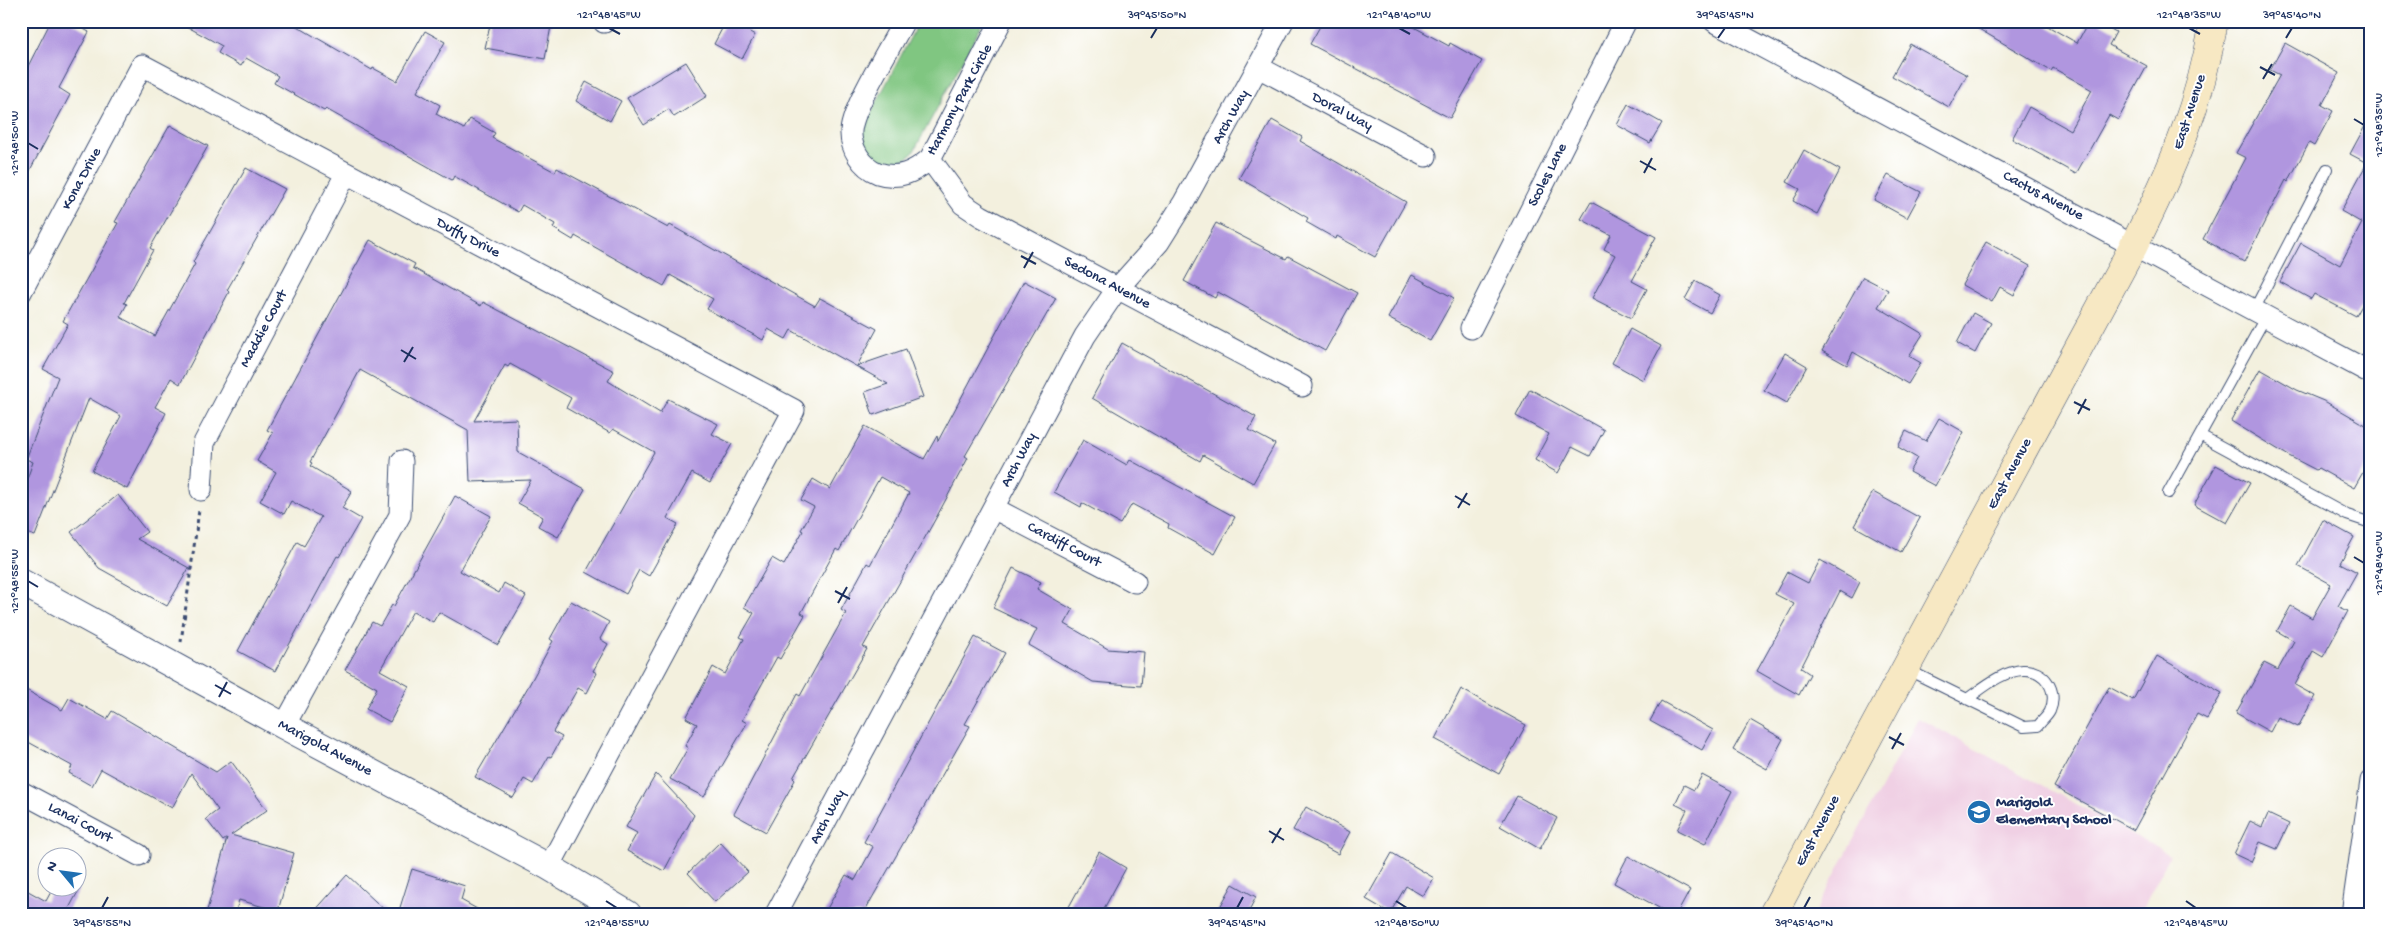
<svg xmlns="http://www.w3.org/2000/svg" width="2392" height="935" font-family="'Gochi Hand',sans-serif">
<style>
.built{fill:#f0d0e4}
.green{fill:#80c681;stroke:#4e7a70}
.building{fill:#b096df}
.lines{fill:none;stroke-linecap:round;stroke-linejoin:round}
.service-casing{stroke:#3b4c71;stroke-width:12}
.minor-casing{stroke:#3b4c71;stroke-width:23}
.tertiary-casing{stroke:#3b4c71;stroke-width:28}
.secondary-casing{stroke:#3b4c71;stroke-width:29}
.path{stroke:#3b4c71;stroke-width:3;stroke-dasharray:4 4;stroke-linecap:butt}
.service{stroke:#fff;stroke-width:10}
.minor{stroke:#fff;stroke-width:21}
.tertiary{stroke:#fff;stroke-width:26}
.secondary{stroke:#f7e8c3;stroke-width:28}
.ticks{fill:none;stroke:#1b2f5e;stroke-width:2}
.labels{text-anchor:middle;dominant-baseline:central;stroke-width:4;stroke-linejoin:round;paint-order:stroke}
.street-label{font-size:15px;fill:#1b2f5e;stroke:#fff}
.poi-label{font-size:15px;font-weight:bold;fill:#1b2f5e;stroke:#fff;text-anchor:start}
.neatline{fill:none;stroke:#1b2f5e;stroke-width:2}
.ticks-label{font-size:12px;text-anchor:middle;fill:#1b2f5e}
</style>
<rect width="100%" height="100%" fill="#fff"/>
<filter id="ink" filterUnits="userSpaceOnUse"><feTurbulence type="fractalNoise" baseFrequency=".02" numOctaves="2"/><feDisplacementMap in="SourceGraphic" scale="10" xChannelSelector="R" yChannelSelector="G"/><feConvolveMatrix kernelMatrix="1 2 1 2 8 2 1 2 1" color-interpolation-filters="sRGB"/></filter>
<filter id="wash" filterUnits="userSpaceOnUse"><feTurbulence type="fractalNoise" baseFrequency=".0096" numOctaves="4" result="noise"/><feDisplacementMap in="SourceGraphic" scale="20" xChannelSelector="R" yChannelSelector="G"/><feGaussianBlur stdDeviation="1.12" result="paint"/><feColorMatrix in="noise" values="0 0 0 0 0 0 0 0 0 0 0 0 0 0 0 0 0 1.4 0 .05"/><feComposite in="paint" operator="in"/></filter>
<g filter="url(#wash)">
<rect width="100%" height="100%" fill="#f3f0de"/>
<path class="built" d="M 1918,718 L 2170,855 L 2140,914 L 1814,914 Z"/>
<path class="green" d="M 919,21 L 984,21 L 913,153 C 890,175 862,164 861,132 Z"/>
<g id="blocks">
<path class="building" d="M 51,21 L 69,21 L 89,32 L 59,88 L 70,95 L 21,187 L 21,80 Z
M 177,21 L 288,21 L 372,70 L 373,68 L 397,81 L 425,31 L 445,42 L 417,92 L 440,105 L 436,114 L 464,129 L 470,119 L 495,133 L 492,138 L 555,172 L 557,168 L 668,228 L 670,225 L 815,306 L 820,298 L 877,329 L 857,366 L 906,349 L 923,397 L 873,415 L 865,392 L 888,384 L 791,330 L 786,339 L 768,329 L 763,340 L 707,309 L 713,299 L 670,275 L 664,286 L 575,236 L 573,240 L 553,228 L 555,224 L 522,205 L 518,212 L 454,176 L 452,180 L 326,109 L 324,111 L 274,83 L 278,76 L 246,58 L 241,66 L 218,53 L 222,46 Z
M 491,21 L 552,21 L 545,59 L 485,48 Z
M 726,21 L 731,21 L 755,35 L 742,59 L 714,44 Z
M 1323,21 L 1400,21 L 1411,27 L 1412,26 L 1449,46 L 1450,43 L 1482,61 L 1450,118 L 1310,44 Z
M 1965,21 L 2039,21 L 2077,43 L 2089,21 L 2097,21 L 2116,32 L 2109,45 L 2147,66 L 2118,120 L 2109,115 L 2076,174 L 2012,139 L 2029,107 L 2070,130 L 2092,90 L 2053,68 L 2051,71 Z
M 2285,43 L 2339,73 L 2322,105 L 2333,111 L 2314,146 L 2309,143 L 2288,182 L 2286,180 L 2244,262 L 2203,239 L 2246,158 L 2236,153 L 2280,75 L 2270,70 Z
M 1910,44 L 1967,75 L 1949,107 L 1892,76 Z
M 686,62 L 707,96 L 674,117 L 669,109 L 644,125 L 627,98 Z
M 586,82 L 621,101 L 610,121 L 576,101 Z
M 1628,104 L 1662,123 L 1650,143 L 1617,125 Z
M 2371,115 L 2371,289 L 2356,316 L 2314,294 L 2311,299 L 2280,282 L 2301,243 L 2340,265 L 2362,223 L 2341,211 L 2367,163 L 2350,154 Z
M 1272,120 L 1302,137 L 1300,141 L 1406,202 L 1375,257 L 1337,236 L 1336,239 L 1306,222 L 1308,218 L 1239,178 Z
M 170,125 L 208,146 L 150,248 L 153,250 L 124,303 L 127,304 L 120,317 L 155,336 L 195,264 L 193,262 L 246,168 L 285,189 L 227,290 L 229,292 L 180,384 L 171,378 L 155,407 L 166,413 L 127,489 L 92,471 L 121,416 L 89,398 L 35,536 L 21,531 L 21,496 L 33,462 L 26,459 L 58,377 L 43,369 L 68,324 L 63,321 L 118,223 L 115,222 Z
M 1804,150 L 1840,170 L 1817,214 L 1793,201 L 1800,189 L 1787,182 Z
M 1888,175 L 1921,192 L 1907,218 L 1874,200 Z
M 1591,202 L 1656,237 L 1632,281 L 1647,289 L 1631,318 L 1592,298 L 1615,255 L 1604,249 L 1611,235 L 1581,219 Z
M 1216,223 L 1286,259 L 1288,256 L 1357,293 L 1325,351 L 1218,292 L 1215,298 L 1184,281 Z
M 370,240 L 415,264 L 413,268 L 481,306 L 483,302 L 614,371 L 608,381 L 660,413 L 668,399 L 718,424 L 712,434 L 732,444 L 710,483 L 692,473 L 667,518 L 678,524 L 649,576 L 639,570 L 626,594 L 586,572 L 654,452 L 613,429 L 610,433 L 566,408 L 571,398 L 510,364 L 508,367 L 505,365 L 474,421 L 517,419 L 518,452 L 585,489 L 558,537 L 538,526 L 543,517 L 518,503 L 531,480 L 470,482 L 468,430 L 360,370 L 310,462 L 312,463 L 310,466 L 352,491 L 342,508 L 361,519 L 339,557 L 337,556 L 275,671 L 238,651 L 297,542 L 304,546 L 321,517 L 291,501 L 284,514 L 260,501 L 276,472 L 257,461 L 273,433 L 267,430 Z
M 1986,242 L 2030,266 L 2014,295 L 2000,287 L 1992,302 L 1962,285 Z
M 1412,275 L 1454,298 L 1430,341 L 1388,318 Z
M 1863,277 L 1888,290 L 1878,307 L 1923,334 L 1909,356 L 1921,363 L 1908,384 L 1853,352 L 1847,365 L 1822,351 Z
M 1024,281 L 1056,298 L 965,456 L 968,458 L 936,518 L 863,647 L 867,649 L 793,778 L 795,780 L 766,832 L 734,814 L 797,694 L 800,696 L 846,613 L 841,610 L 867,563 L 870,565 L 909,493 L 880,477 L 839,551 L 836,549 L 801,613 L 805,615 L 780,659 L 777,657 L 742,720 L 747,723 L 704,797 L 670,779 L 688,748 L 685,746 L 697,724 L 686,718 L 713,667 L 725,674 L 744,639 L 740,637 L 754,613 L 744,607 L 772,558 L 784,565 L 803,531 L 801,530 L 814,507 L 801,500 L 813,479 L 830,489 L 865,426 L 924,459 L 937,436 L 938,441 Z
M 1695,281 L 1720,295 L 1710,313 L 1685,299 Z
M 1973,313 L 1991,323 L 1975,353 L 1957,343 Z
M 1630,329 L 1661,346 L 1643,380 L 1612,363 Z
M 1122,343 L 1256,417 L 1249,430 L 1275,444 L 1253,483 L 1203,455 L 1200,461 L 1092,398 Z
M 1785,353 L 1807,366 L 1787,403 L 1764,390 Z
M 2260,369 L 2297,390 L 2326,402 L 2371,428 L 2371,458 L 2354,488 L 2318,468 L 2316,470 L 2289,456 L 2231,421 Z
M 1530,389 L 1604,430 L 1590,456 L 1572,447 L 1558,473 L 1535,460 L 1549,434 L 1516,416 Z
M 1939,418 L 1964,432 L 1935,486 L 1909,472 L 1917,458 L 1898,447 L 1906,431 L 1926,441 Z
M 1083,440 L 1127,465 L 1130,460 L 1235,517 L 1215,554 L 1168,528 L 1169,524 L 1132,504 L 1120,524 L 1082,503 L 1081,507 L 1054,492 Z
M 2216,465 L 2250,483 L 2227,523 L 2194,505 Z
M 1873,492 L 1920,518 L 1901,552 L 1854,526 Z
M 118,495 L 147,532 L 137,539 L 189,568 L 167,606 L 99,568 L 71,532 Z
M 455,496 L 491,516 L 460,571 L 499,593 L 504,583 L 526,596 L 498,645 L 439,612 L 433,622 L 413,611 L 380,670 L 409,686 L 390,722 L 366,709 L 377,688 L 345,670 L 372,622 L 380,626 L 392,605 L 394,606 Z
M 2323,520 L 2354,537 L 2340,563 L 2357,572 L 2338,606 L 2348,611 L 2323,657 L 2313,651 L 2295,685 L 2315,696 L 2298,727 L 2278,717 L 2270,732 L 2236,713 L 2264,663 L 2278,670 L 2294,641 L 2277,631 L 2291,606 L 2312,618 L 2331,584 L 2298,566 Z
M 1820,560 L 1860,582 L 1852,598 L 1840,591 L 1801,668 L 1810,674 L 1799,695 L 1757,671 L 1794,604 L 1775,594 L 1787,572 L 1808,583 Z
M 1013,568 L 1041,582 L 1037,589 L 1073,610 L 1065,624 L 1108,649 L 1144,652 L 1141,686 L 1093,682 L 1029,645 L 1037,629 L 993,608 Z
M 571,601 L 609,622 L 600,639 L 608,644 L 593,671 L 597,673 L 587,693 L 578,688 L 553,732 L 562,737 L 551,757 L 549,756 L 533,784 L 524,779 L 513,798 L 475,777 L 528,687 L 553,641 L 550,639 Z
M 975,637 L 1005,653 L 965,724 L 970,726 L 863,914 L 824,914 L 846,875 L 855,880 L 873,847 L 864,842 Z
M 2157,656 L 2222,693 L 2207,719 L 2197,714 L 2134,830 L 2054,787 L 2109,687 L 2133,700 Z
M 21,687 L 62,710 L 69,698 L 107,719 L 112,711 L 216,772 L 231,761 L 267,810 L 231,835 L 294,853 L 278,911 L 239,900 L 235,914 L 206,914 L 227,838 L 223,841 L 206,819 L 218,810 L 191,773 L 172,808 L 101,769 L 92,786 L 69,773 L 72,766 L 21,738 Z
M 1461,689 L 1526,725 L 1499,774 L 1435,739 Z
M 1661,701 L 1713,730 L 1702,750 L 1650,721 Z
M 1750,720 L 1783,739 L 1767,769 L 1733,750 Z
M 656,774 L 694,815 L 664,871 L 627,851 L 637,833 L 626,827 Z
M 1702,775 L 1732,791 L 1705,844 L 1677,830 L 1687,810 L 1675,804 L 1684,785 L 1694,790 Z
M 1517,796 L 1557,818 L 1540,849 L 1500,826 Z
M 1306,807 L 1350,832 L 1338,854 L 1293,830 Z
M 2268,814 L 2289,824 L 2277,849 L 2260,842 L 2251,862 L 2234,854 L 2250,821 L 2262,827 Z
M 720,842 L 748,872 L 715,902 L 688,873 Z
M 1099,852 L 1126,868 L 1101,914 L 1065,914 Z
M 1392,853 L 1434,878 L 1423,896 L 1406,886 L 1390,913 L 1366,899 Z
M 1628,856 L 1690,890 L 1677,914 L 1670,914 L 1614,883 Z
M 412,869 L 465,886 L 461,900 L 486,914 L 398,914 Z
M 347,875 L 389,914 L 312,914 Z
M 1233,884 L 1256,897 L 1247,914 L 1216,914 Z
M 21,887 L 46,901 L 53,888 L 80,888 L 67,912 L 70,914 L 21,914 Z"/>
</g>
</g>
<g filter="url(#ink)">
<use href="#blocks" fill-opacity="0" stroke="#3b4c71" stroke-width="1"/>
<g class="lines">
<g class="service-casing">
<path id="service" d="M 2254,310 L 2327,169
M 2200,435 L 2347,515 L 2371,523
M 2168,493 L 2266,316
M 1906,669 L 2024,727 L 2038,726 C 2041,721 2048,716 2050,711 C 2059,690 2044,669 2023,670 C 2002,671 1983,688 1967,699"/>
</g>
<g class="minor-casing">
<path id="minor" d="M 904,21 C 891,46 853,106 851,131 C 850,148 862,167 878,173 C 899,180 914,172 930,159 L 1001,21
M 1714,21 L 2371,373
M 604,22 L 604,21
M 1258,67 L 1426,156
M 930,159 L 963,204 L 981,216 L 1302,386
M 21,292 L 142,65 L 794,410 L 549,867
M 1471,328 L 1626,21
M 201,490 L 204,443 L 346,174
M 993,508 L 1135,582
M 284,726 L 400,515 L 402,461
M 21,792 L 139,855
M 776,914 L 1085,336 L 1117,289 L 1159,242 L 1184,202 L 1283,21
M 2352,914 L 2371,781"/>
</g>
<g class="tertiary-casing">
<path id="tertiary" d="M 21,582 L 284,726 L 549,867 L 628,914"/>
</g>
<g class="secondary-casing">
<path id="secondary" d="M 1773,914 L 2134,245 C 2171,172 2201,103 2214,21"/>
</g>
<path class="path" d="M 181,642 L 199,510"/>
<use href="#service" class="service"/>
<use href="#minor" class="minor"/>
<use href="#tertiary" class="tertiary"/>
<use href="#secondary" class="secondary"/>
</g>
</g>
<path class="ticks" d="M 609,28 L 620,34M 1399,28 L 1410,34M 2189,28 L 2200,34M 1151,38 L 1157,28M 1718,38 L 1725,28M 2286,38 L 2292,28M 2260,67 L 2275,75M 2263,79 L 2272,64M 2354,119 L 2364,125M 28,143 L 38,149M 1640,161 L 1656,170M 1644,173 L 1652,158M 1021,256 L 1036,264M 1024,268 L 1033,252M 401,350 L 416,359M 404,362 L 413,347M 2074,402 L 2090,410M 2078,414 L 2086,399M 1455,496 L 1470,505M 1458,508 L 1467,493M 2354,557 L 2364,563M 28,581 L 38,587M 835,591 L 850,599M 838,603 L 847,587M 215,685 L 231,694M 219,697 L 227,682M 1889,737 L 1904,745M 1892,749 L 1901,733M 1269,831 L 1284,840M 1272,843 L 1281,828M 606,901 L 617,908M 1396,901 L 1407,908M 2186,901 L 2196,908M 102,908 L 108,897M 1237,908 L 1243,897M 1804,908 L 1810,897"/>
<defs>
<g id="school-disc" transform="scale(1.25)"><circle r="9.5" fill="#1f6fb2" stroke="#fff"/><path d="M0-5L7-2L0 1L-7-2ZM-4 1L0 2.5L4 1V4Q0 6-4 4Z" fill="#fff"/></g>
</defs>
<g fill-rule="evenodd">
<use href="#school-disc" x="1979" y="812"/>
</g>
<g class="labels">
<g class="street-label">
<text transform="translate(960 100) rotate(-62)">Harmony Park Circle</text>
<text transform="translate(1342 112) rotate(28)">Doral Way</text>
<text transform="translate(2190 112) rotate(-72)">East Avenue</text>
<text transform="translate(1231 117) rotate(-61)">Arch Way</text>
<text transform="translate(1548 175) rotate(-63)">Scoles Lane</text>
<text transform="translate(82 179) rotate(-62)">Kona Drive</text>
<text transform="translate(2043 196) rotate(28)">Cactus Avenue</text>
<text transform="translate(468 238) rotate(28)">Duffy Drive</text>
<text transform="translate(1107 283) rotate(28)">Sedona Avenue</text>
<text transform="translate(264 329) rotate(-62)">Maddie Court</text>
<text transform="translate(1019 460) rotate(-62)">Arch Way</text>
<text transform="translate(2010 474) rotate(-62)">East Avenue</text>
<text transform="translate(1064 545) rotate(28)">Cardiff Court</text>
<text transform="translate(325 748) rotate(28)">Marigold Avenue</text>
<text transform="translate(828 817) rotate(-62)">Arch Way</text>
<text transform="translate(80 823) rotate(28)">Lanai Court</text>
<text transform="translate(1818 831) rotate(-62)">East Avenue</text>
</g>
<g class="poi-label">
<text x="1996" y="803">Marigold<tspan x="1996" dy="17">Elementary School</tspan></text>
</g>
</g>
<rect width="2392" height="935" fill="none" stroke="#fff" stroke-width="55"/>
<g transform="translate(62 872) rotate(299)"><circle r="24" fill="#ffffff" stroke="#a4acbf"/>
<path d="M0-4L9 19L0 12L-9 19Z" fill="#1f6fb2"/>
<text y="-8" font-size="14" font-weight="bold" text-anchor="middle" fill="#1b2f5e">N</text>
</g>
<rect x="28" y="28" width="2336" height="880" class="neatline"/>
<g class="ticks-label">
<text x="609" y="18">121°48'45"W</text>
<text x="1157" y="18">39°45'50"N</text>
<text x="1399" y="18">121°48'40"W</text>
<text x="1725" y="18">39°45'45"N</text>
<text x="2189" y="18">121°48'35"W</text>
<text x="2292" y="18">39°45'40"N</text>
<text transform="translate(2378 125) rotate(-90)" y="4">121°48'35"W</text>
<text transform="translate(14 143) rotate(-90)" y="4">121°48'50"W</text>
<text transform="translate(2378 563) rotate(-90)" y="4">121°48'40"W</text>
<text transform="translate(14 581) rotate(-90)" y="4">121°48'55"W</text>
<text x="102" y="926">39°45'55"N</text>
<text x="617" y="926">121°48'55"W</text>
<text x="1237" y="926">39°45'45"N</text>
<text x="1407" y="926">121°48'50"W</text>
<text x="1804" y="926">39°45'40"N</text>
<text x="2196" y="926">121°48'45"W</text>
</g>
</svg>
